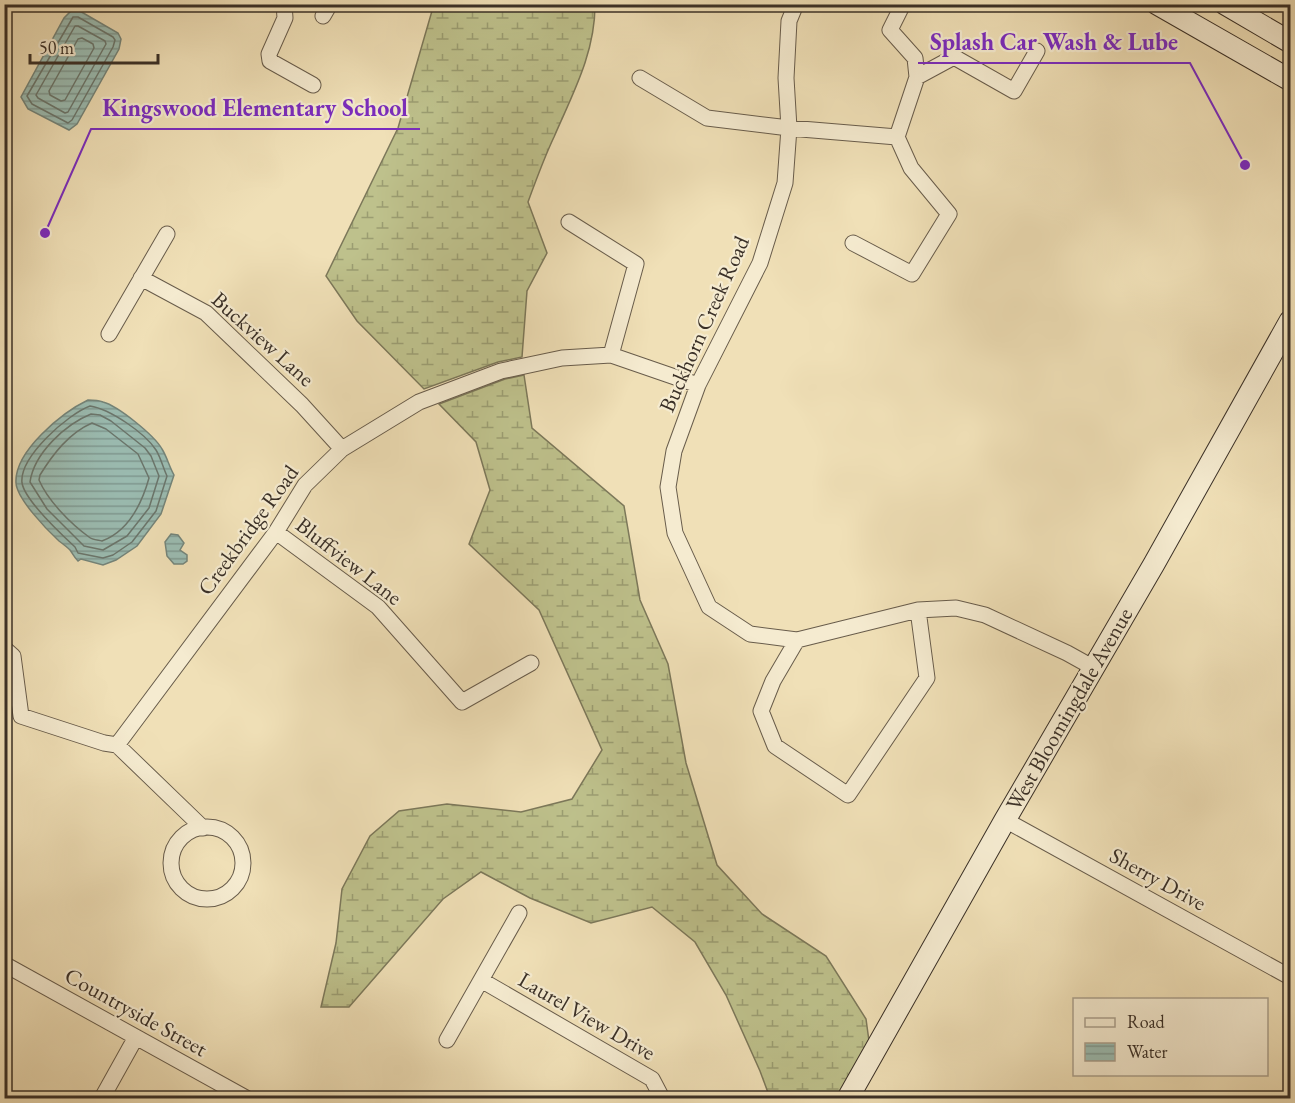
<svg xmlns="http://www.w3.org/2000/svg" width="1295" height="1103" font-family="'EB Garamond',serif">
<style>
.wetland{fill:url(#wetland-marsh);stroke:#7c785a;stroke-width:1.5}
.water{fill:url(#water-rules);stroke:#74857b;stroke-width:1.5}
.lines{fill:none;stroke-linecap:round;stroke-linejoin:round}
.shore{stroke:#6a766d;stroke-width:1.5}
.street-casing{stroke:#685c4b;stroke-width:17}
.secondary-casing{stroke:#3a3027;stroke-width:23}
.street{stroke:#f5ebd0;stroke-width:15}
.secondary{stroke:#f5ebd0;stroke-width:21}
.labels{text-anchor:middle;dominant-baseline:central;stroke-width:4.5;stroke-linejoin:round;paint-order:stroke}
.street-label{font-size:22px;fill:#3a3027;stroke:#f5ebd0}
.leader{fill:none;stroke:#7b2cbf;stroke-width:2}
.callout-dot{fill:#7b2cbf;stroke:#f5ebd0;stroke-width:2}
.callout-label{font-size:24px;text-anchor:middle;font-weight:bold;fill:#7b2cbf;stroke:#f5ebd0;stroke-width:4.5;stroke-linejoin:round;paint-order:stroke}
</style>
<defs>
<pattern id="wetland-marsh" width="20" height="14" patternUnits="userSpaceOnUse" patternTransform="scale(1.5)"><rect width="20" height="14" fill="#bec18c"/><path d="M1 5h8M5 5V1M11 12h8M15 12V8" fill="none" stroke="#9b9d72"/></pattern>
<pattern id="water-rules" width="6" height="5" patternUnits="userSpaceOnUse" patternTransform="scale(1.5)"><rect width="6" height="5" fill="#9bbdb3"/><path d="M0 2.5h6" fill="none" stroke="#7f9a92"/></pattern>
</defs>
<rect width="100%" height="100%" fill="#f0e0b7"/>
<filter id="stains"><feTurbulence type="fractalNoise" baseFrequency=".00333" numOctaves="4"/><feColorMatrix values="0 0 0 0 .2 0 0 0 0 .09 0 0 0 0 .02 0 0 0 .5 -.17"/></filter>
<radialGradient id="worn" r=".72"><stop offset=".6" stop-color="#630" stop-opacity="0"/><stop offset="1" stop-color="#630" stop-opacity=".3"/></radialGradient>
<path class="wetland" d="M 434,4 L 595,5 C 595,53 573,93 554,137 C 544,158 536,180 528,202 L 547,253 L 527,291 L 522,357 L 498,362 L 424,389 L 357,321 L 326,276 L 398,128 Z
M 524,375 L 532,428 L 624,506 L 640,600 L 668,664 L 686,763 L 717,865 L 762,914 L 826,956 L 866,1019 L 869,1041 L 837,1098 L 770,1098 L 760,1071 L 726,995 L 695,942 L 652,907 L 591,923 L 530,898 L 481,872 L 443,899 L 349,1007 L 321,1007 L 336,943 L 342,889 L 370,836 L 399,811 L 447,804 L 521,812 L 572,799 L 602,750 L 539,610 L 469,544 L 490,490 L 476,442 L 439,404 L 505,379 Z"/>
<path class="water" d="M 78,10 L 118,33 L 121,39 L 119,49 L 77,124 L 69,130 L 28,109 L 21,97 L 64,18 L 71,11 Z
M 88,400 C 93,400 98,400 103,402 C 118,406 154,435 162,449 C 167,457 169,466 174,475 L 161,514 L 137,546 L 116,560 L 103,565 L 81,559 L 78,561 C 74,557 73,554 70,550 C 67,547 63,544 59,541 C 47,530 17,499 16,483 C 14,451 63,412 88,400 Z
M 171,534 L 178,535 L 184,543 L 180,550 L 187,555 L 187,561 L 183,564 L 174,564 L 167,556 L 165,542 Z"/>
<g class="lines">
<path class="shore" d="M 73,17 L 78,17 L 113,37 L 115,40 L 113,47 L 72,120 L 68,123 L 32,104 L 27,96 Z
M 75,26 L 78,26 L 105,41 L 106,44 L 68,112 L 65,113 L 38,98 L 36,95 Z
M 82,38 L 93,44 L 94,48 L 65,100 L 61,101 L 50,95 L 49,91 L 78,39 Z
M 90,406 C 110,409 145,433 156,450 C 161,458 163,468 167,476 L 156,511 L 132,542 L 113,555 L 103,558 L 78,553 L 75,547 C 62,535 25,500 22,483 C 19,457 68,414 90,406 Z
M 91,414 L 100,415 L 111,421 L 145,448 L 151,456 L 159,476 L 149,508 L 127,536 L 103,550 L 84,546 L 47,509 L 30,482 C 34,453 66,424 91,414 Z
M 92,423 L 106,429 L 138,454 L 149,478 C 142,503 129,531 102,541 C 98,540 92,540 89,537 C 71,524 48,501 39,480 L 40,475 C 53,454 69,433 92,423 Z"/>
<g class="street-casing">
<path id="street" d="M 284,4 L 285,18 L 269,54 L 270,61 L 313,85
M 796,4 L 789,21 L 786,78 L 789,128 L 785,183 L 760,263 L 698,385 L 674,451 L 668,487 L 675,533 L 709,607 L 750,634 L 797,640 L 918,610 L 956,608 L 985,615 L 1067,653 L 1094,668
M 323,16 L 330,4
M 917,77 L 954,57 L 1014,91 L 1037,51
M 640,78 L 707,118 L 789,128 L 897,137
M 897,137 L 917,77 L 915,58 L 890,30 L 903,4
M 569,222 L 636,264 L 611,355
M 853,243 L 912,274 L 949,214 L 911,168 L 897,137
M 141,278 L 206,313 L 302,405 L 342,449
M 109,334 L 167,234
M 276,532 L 378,607 L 462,702 L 531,663
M 797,640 L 773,681 L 761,711 L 775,746 L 848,795 L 927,678 L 918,610
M 4,648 L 13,656 L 21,716 L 104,743 L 117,745 L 203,828
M 117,745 L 276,532 L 305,485 L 342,449 L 419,402 L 501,371 L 562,358 L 611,355 L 698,385
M 1005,820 L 1290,977
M171 863a36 36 0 1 1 72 0a36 36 0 1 1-72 0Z
M 4,964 L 246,1098
M 481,980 L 652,1079 L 662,1098
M 447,1040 L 519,913
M 102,1098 L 136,1037"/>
</g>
<g class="secondary-casing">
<path id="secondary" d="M 1157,4 L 1290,80
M 1225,4 L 1290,42
M 848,1098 L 1005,820 L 1154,564 L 1290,321"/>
</g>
<use href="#street" class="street"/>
<use href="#secondary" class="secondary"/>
</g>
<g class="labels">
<g class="street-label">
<text transform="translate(704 324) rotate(-66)">Buckhorn Creek Road</text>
<text transform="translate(263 339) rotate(42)">Buckview Lane</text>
<text transform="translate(248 530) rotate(-54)">Creekbridge Road</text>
<text transform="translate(349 561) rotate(38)">Bluffview Lane</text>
<text transform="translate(1069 709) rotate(-60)">West Bloomingdale Avenue</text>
<text transform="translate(1158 879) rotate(29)">Sherry Drive</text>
<text transform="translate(136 1012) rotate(29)">Countryside Street</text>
<text transform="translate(587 1016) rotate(30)">Laurel View Drive</text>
</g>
</g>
<path class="leader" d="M1245 165L1190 63H918M45 233L91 129H420"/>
<g class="callout-dot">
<circle cx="1245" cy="165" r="6"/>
<circle cx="45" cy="233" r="6"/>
</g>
<g class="callout-label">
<text x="1054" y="50">Splash Car Wash &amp; Lube</text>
<text x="255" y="116">Kingswood Elementary School</text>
</g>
<rect width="1295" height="1103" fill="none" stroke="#f0e0b7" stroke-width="24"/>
<rect x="6" y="6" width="1283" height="1091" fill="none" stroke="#3a3027" stroke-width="3"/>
<rect x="12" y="12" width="1271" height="1079" fill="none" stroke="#3a3027" stroke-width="1.5"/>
<rect x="1073" y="998" width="195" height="78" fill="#f5ebd0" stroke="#aaa08c" stroke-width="1.5"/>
<rect x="1085" y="1018" width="30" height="9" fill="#f5ebd0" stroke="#aaa08c" stroke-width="1.5"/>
<text x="1127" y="1028" font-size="18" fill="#3a3027">Road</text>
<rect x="1085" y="1043" width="30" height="18" fill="url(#water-rules)" stroke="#aaa08c" stroke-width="1.5"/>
<text x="1127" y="1058" font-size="18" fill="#3a3027">Water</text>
<path d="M30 54v9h128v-9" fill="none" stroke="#3a3027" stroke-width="3"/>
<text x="39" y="54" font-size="18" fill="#3a3027" stroke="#f5ebd0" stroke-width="4.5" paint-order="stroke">50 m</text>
<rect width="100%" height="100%" filter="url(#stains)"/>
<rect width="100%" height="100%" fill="url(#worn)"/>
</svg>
